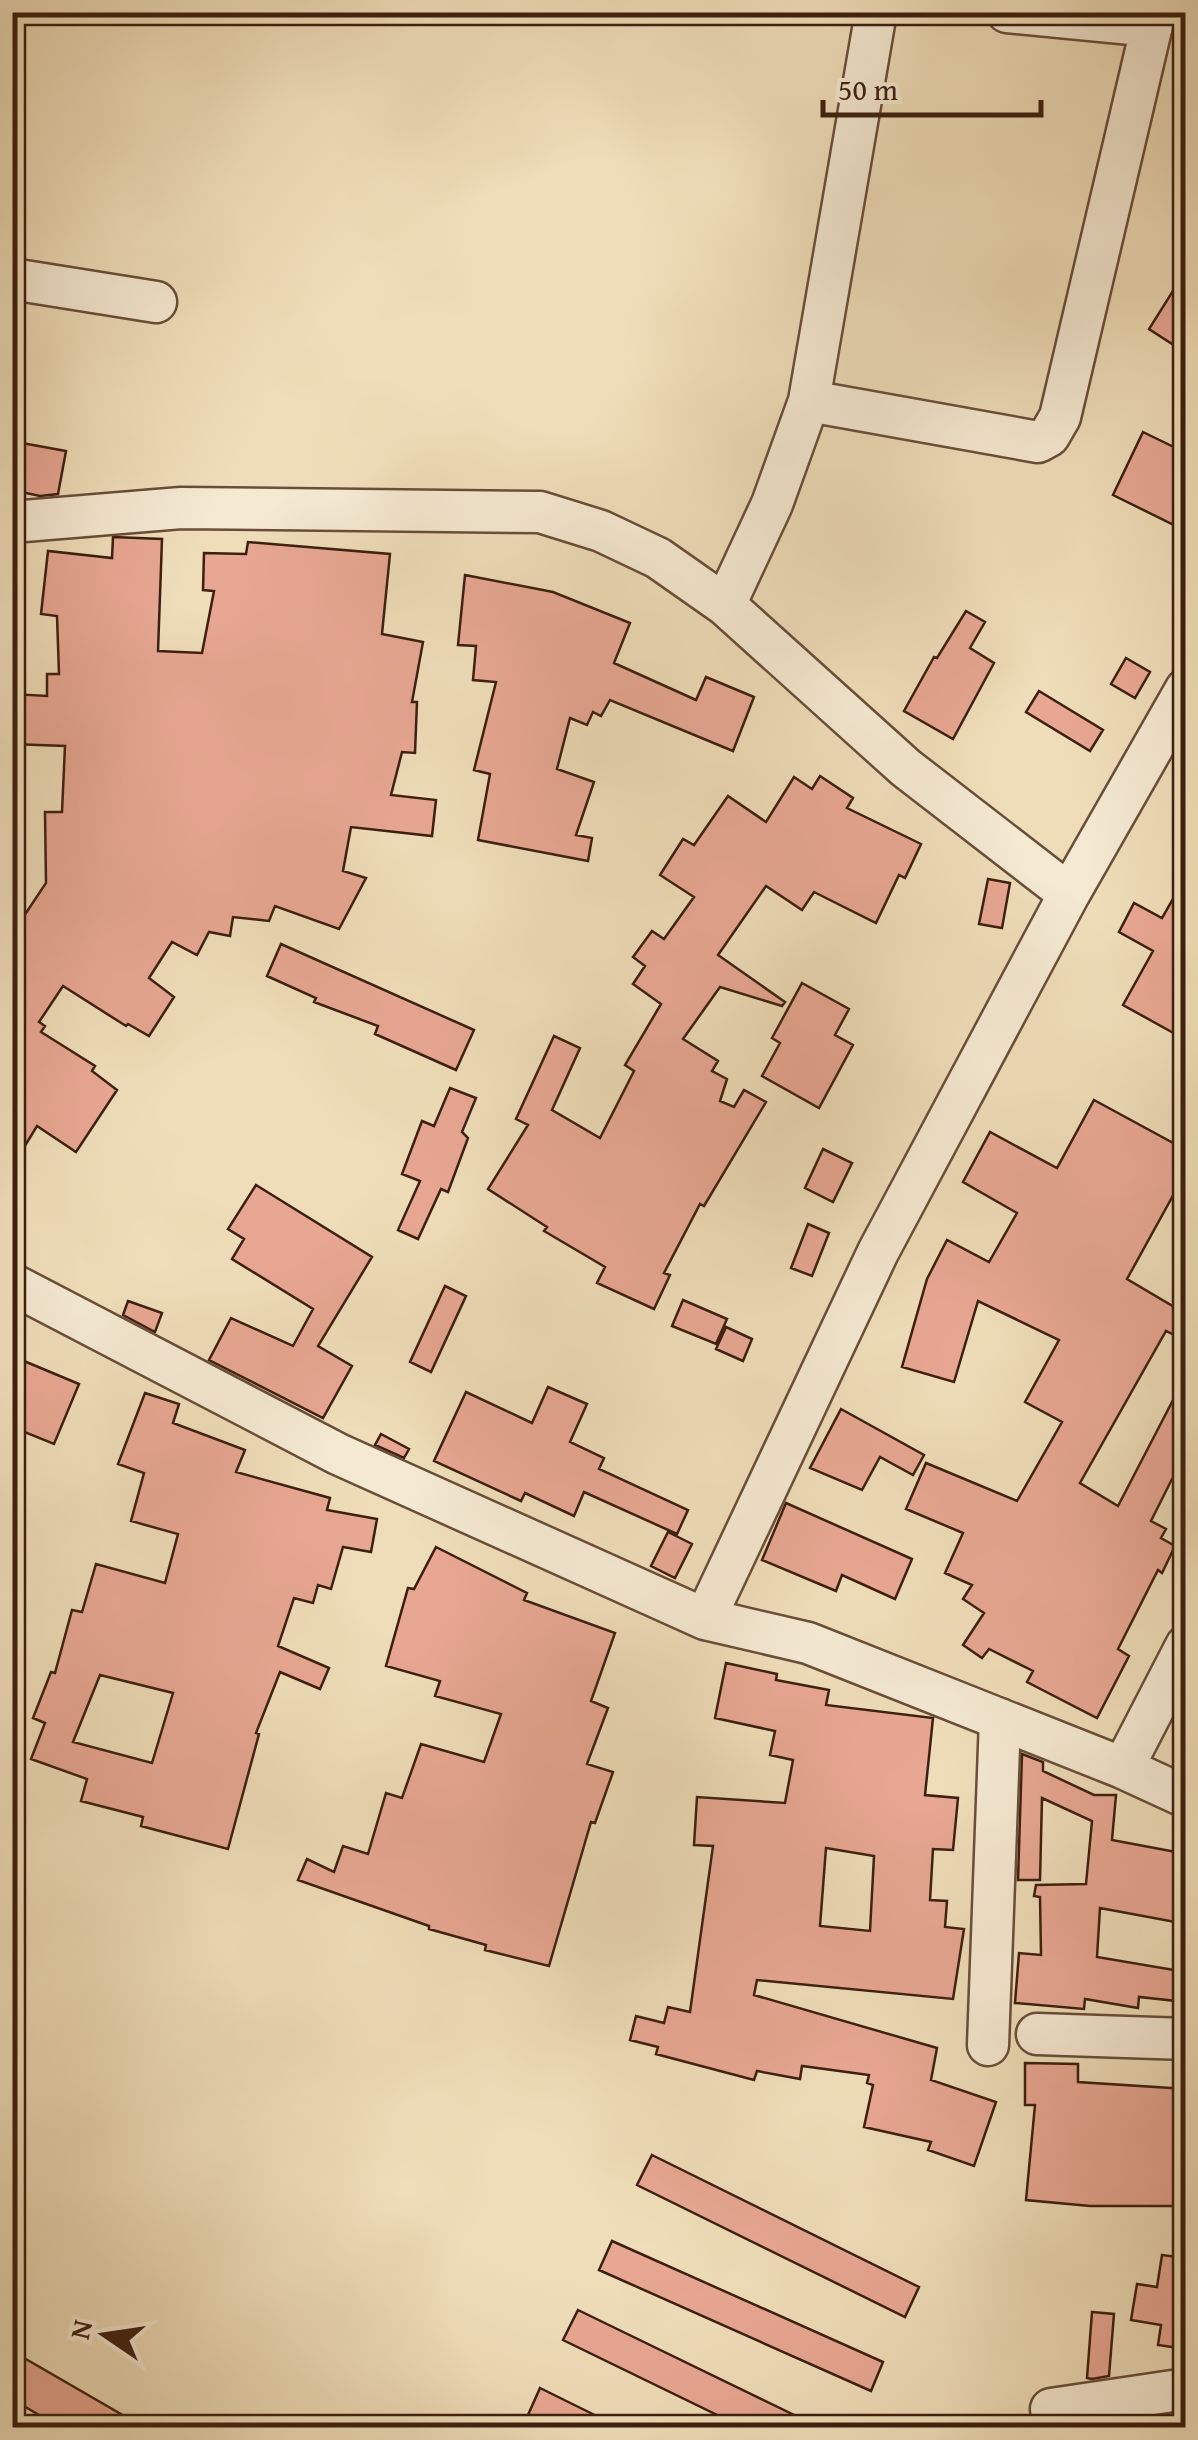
<svg xmlns="http://www.w3.org/2000/svg" width="1198" height="2440" font-family="'Gentium Book Plus',serif">
<style>
.building{fill:#e8a793;stroke:#3c1f0e;stroke-width:2.5;fill-rule:evenodd}
.lines{fill:none;stroke-linecap:round;stroke-linejoin:round}
.minor-casing{stroke:#694e39;stroke-width:45}
.minor{stroke:#f5e9d2;stroke-width:40}
</style>
<rect width="100%" height="100%" fill="#efddb9"/>
<filter id="stains"><feTurbulence type="fractalNoise" baseFrequency=".002" numOctaves="4"/><feColorMatrix values="0 0 0 0 .2 0 0 0 0 .09 0 0 0 0 .02 0 0 0 .5 -.17"/></filter>
<radialGradient id="worn" r=".72"><stop offset=".6" stop-color="#630" stop-opacity="0"/><stop offset="1" stop-color="#630" stop-opacity=".3"/></radialGradient>
<path class="building" d="M 1186,270 L 1186,353 L 1149,329 Z
M 1143,432 L 1186,453 L 1186,531 L 1113,495 Z
M 22,443 L 66,451 L 58,494 L 40,496 L 12,490 Z
M 113,537 L 162,539 L 158,651 L 202,653 L 214,591 L 203,590 L 204,553 L 246,554 L 248,542 L 390,554 L 382,634 L 423,642 L 412,702 L 417,702 L 415,753 L 402,752 L 391,795 L 436,800 L 432,836 L 351,827 L 343,871 L 366,878 L 339,929 L 275,906 L 269,921 L 233,917 L 230,936 L 209,932 L 197,955 L 172,942 L 149,978 L 174,997 L 149,1036 L 128,1024 L 126,1026 L 63,986 L 39,1022 L 45,1026 L 41,1032 L 95,1066 L 92,1071 L 117,1090 L 76,1152 L 37,1126 L 12,1167 L 12,934 L 46,883 L 45,812 L 62,812 L 65,746 L 12,744 L 12,694 L 47,696 L 47,674 L 59,674 L 57,616 L 41,614 L 48,551 L 112,558 Z
M 465,575 L 553,592 L 630,623 L 614,663 L 696,700 L 706,677 L 754,697 L 733,751 L 610,700 L 601,716 L 593,712 L 587,725 L 570,718 L 557,769 L 594,782 L 576,835 L 592,838 L 588,861 L 478,840 L 490,774 L 474,770 L 496,682 L 473,680 L 476,646 L 458,645 Z
M 966,611 L 985,622 L 970,648 L 994,663 L 953,739 L 904,711 L 934,657 L 937,658 Z
M 1126,658 L 1150,672 L 1135,698 L 1111,684 Z
M 1039,691 L 1103,730 L 1090,751 L 1026,712 Z
M 820,776 L 853,798 L 847,808 L 921,844 L 905,878 L 899,875 L 876,923 L 814,892 L 802,910 L 766,886 L 718,955 L 785,1002 L 782,1006 L 720,987 L 683,1039 L 718,1061 L 712,1071 L 727,1079 L 720,1101 L 734,1107 L 744,1090 L 766,1102 L 704,1206 L 700,1204 L 664,1273 L 670,1275 L 654,1309 L 597,1283 L 605,1267 L 544,1231 L 547,1227 L 488,1189 L 528,1125 L 516,1119 L 554,1036 L 580,1048 L 552,1110 L 600,1138 L 634,1071 L 625,1065 L 661,1004 L 633,984 L 645,966 L 633,957 L 652,931 L 664,939 L 694,897 L 660,875 L 683,839 L 694,845 L 728,796 L 766,822 L 794,777 L 812,789 Z
M 1186,876 L 1186,1040 L 1123,1005 L 1153,951 L 1119,932 L 1134,903 L 1162,918 Z
M 988,879 L 1010,883 L 1002,928 L 979,924 Z
M 281,944 L 474,1030 L 456,1070 L 375,1034 L 378,1026 L 314,1002 L 316,998 L 267,976 Z
M 802,983 L 849,1009 L 835,1035 L 853,1045 L 819,1108 L 762,1076 L 780,1043 L 772,1038 Z
M 450,1088 L 476,1098 L 462,1132 L 468,1138 L 448,1192 L 441,1189 L 418,1239 L 398,1230 L 420,1181 L 402,1174 L 422,1121 L 434,1126 Z
M 1094,1100 L 1186,1150 L 1186,1172 L 1127,1279 L 1186,1314 L 1186,1341 L 1166,1331 L 1080,1483 L 1118,1506 L 1186,1375 L 1186,1485 L 1172,1479 L 1151,1521 L 1166,1529 L 1161,1538 L 1175,1546 L 1162,1573 L 1158,1570 L 1118,1649 L 1129,1656 L 1097,1718 L 1027,1682 L 1033,1671 L 989,1649 L 982,1658 L 963,1645 L 984,1613 L 963,1599 L 972,1585 L 945,1573 L 963,1533 L 906,1509 L 926,1463 L 1017,1501 L 1062,1422 L 1025,1402 L 1059,1340 L 978,1301 L 954,1382 L 902,1367 L 927,1279 L 947,1240 L 989,1262 L 1017,1213 L 963,1182 L 990,1132 L 1057,1168 Z
M 823,1149 L 852,1163 L 833,1202 L 805,1188 Z
M 256,1185 L 372,1257 L 318,1346 L 352,1366 L 323,1418 L 209,1360 L 231,1318 L 293,1346 L 313,1309 L 232,1259 L 244,1239 L 228,1229 Z
M 808,1224 L 829,1233 L 812,1276 L 791,1268 Z
M 445,1286 L 466,1296 L 431,1372 L 410,1362 Z
M 683,1300 L 727,1319 L 716,1344 L 672,1326 Z
M 128,1301 L 162,1313 L 155,1332 L 123,1315 Z
M 726,1327 L 752,1339 L 743,1361 L 716,1349 Z
M 12,1356 L 79,1384 L 54,1444 L 12,1427 Z
M 548,1387 L 587,1404 L 570,1442 L 604,1458 L 599,1469 L 688,1510 L 677,1534 L 584,1492 L 574,1516 L 525,1493 L 521,1501 L 434,1461 L 466,1392 L 532,1423 Z
M 145,1393 L 179,1404 L 173,1423 L 245,1450 L 236,1472 L 330,1498 L 327,1510 L 377,1519 L 371,1552 L 343,1547 L 331,1589 L 318,1585 L 313,1603 L 294,1598 L 278,1646 L 329,1668 L 320,1689 L 280,1672 L 256,1733 L 259,1734 L 228,1849 L 141,1826 L 143,1817 L 81,1801 L 87,1779 L 31,1759 L 45,1723 L 33,1718 L 51,1672 L 55,1673 L 72,1610 L 82,1612 L 96,1564 L 165,1583 L 178,1534 L 131,1521 L 144,1473 L 118,1464 ZM 100,1675 L 173,1693 L 152,1763 L 73,1742 Z
M 841,1409 L 924,1455 L 913,1475 L 880,1457 L 862,1490 L 810,1468 Z
M 381,1434 L 409,1449 L 404,1458 L 375,1445 Z
M 786,1503 L 912,1559 L 895,1599 L 842,1575 L 836,1591 L 762,1560 Z
M 668,1532 L 692,1544 L 675,1578 L 651,1566 Z
M 436,1547 L 527,1593 L 524,1600 L 615,1633 L 591,1701 L 608,1708 L 587,1764 L 613,1772 L 595,1823 L 591,1822 L 549,1966 L 485,1950 L 486,1945 L 429,1929 L 429,1926 L 298,1880 L 307,1859 L 334,1872 L 343,1846 L 368,1854 L 386,1793 L 402,1798 L 421,1744 L 484,1762 L 501,1714 L 435,1696 L 440,1681 L 386,1666 L 408,1588 L 414,1589 Z
M 726,1663 L 777,1674 L 776,1680 L 829,1690 L 826,1705 L 933,1718 L 925,1795 L 958,1798 L 953,1850 L 933,1849 L 930,1900 L 947,1901 L 945,1927 L 964,1929 L 953,1999 L 757,1980 L 754,1995 L 937,2048 L 931,2080 L 996,2102 L 974,2166 L 928,2150 L 931,2142 L 864,2127 L 873,2085 L 867,2083 L 869,2075 L 802,2066 L 800,2079 L 757,2071 L 754,2080 L 656,2054 L 658,2047 L 630,2040 L 636,2016 L 664,2023 L 668,2007 L 690,2012 L 713,1846 L 694,1845 L 697,1797 L 785,1803 L 793,1760 L 770,1755 L 775,1731 L 715,1718 ZM 826,1848 L 874,1856 L 870,1931 L 820,1926 Z
M 1022,1754 L 1043,1762 L 1043,1771 L 1094,1795 L 1116,1795 L 1112,1840 L 1176,1852 L 1174,1865 L 1186,1868 L 1186,1924 L 1100,1908 L 1097,1957 L 1186,1972 L 1186,2002 L 1139,1997 L 1138,2008 L 1085,1999 L 1084,2009 L 1015,2003 L 1019,1953 L 1041,1955 L 1040,1897 L 1034,1896 L 1036,1885 L 1086,1884 L 1092,1821 L 1042,1798 L 1040,1880 L 1018,1880 Z
M 1025,2063 L 1078,2064 L 1078,2082 L 1186,2089 L 1186,2206 L 1090,2206 L 1026,2200 L 1035,2105 L 1025,2105 Z
M 652,2155 L 919,2287 L 905,2317 L 637,2185 Z
M 612,2241 L 883,2362 L 871,2391 L 599,2270 Z
M 1162,2255 L 1186,2258 L 1186,2349 L 1158,2345 L 1161,2325 L 1131,2320 L 1137,2284 L 1157,2287 Z
M 578,2310 L 821,2428 L 744,2428 L 563,2340 Z
M 1092,2312 L 1114,2314 L 1109,2376 L 1092,2379 L 1087,2378 Z
M 12,2351 L 145,2428 L 61,2428 L 12,2399 Z
M 540,2388 L 621,2428 L 554,2428 L 528,2415 Z"/>
<g class="lines">
<g class="minor-casing">
<path id="minor" d="M 1007,12 L 1152,26
M 12,279 L 156,302
M 809,401 L 1038,442 L 1049,436 L 1060,417 L 1155,12
M 12,522 L 181,508 L 540,512 L 601,531 L 658,558 L 725,605 L 906,768 L 1069,894
M 725,605 L 772,504 L 809,401 L 876,12
M 12,1284 L 338,1454 L 705,1619 L 808,1643 L 1123,1768 L 1186,1797
M 705,1619 L 878,1252 L 1069,894 L 1186,689
M 1123,1768 L 1186,1646
M 1037,2034 L 1186,2039
M 988,2045 L 1000,1719
M 1051,2409 L 1186,2389"/>
</g>
<use href="#minor" class="minor"/>
</g>
<rect width="1198" height="2440" fill="none" stroke="#efddb9" stroke-width="50"/>
<rect x="15" y="15" width="1168" height="2410" fill="none" stroke="#3c1f0e" stroke-width="5"/>
<rect x="25" y="25" width="1148" height="2390" fill="none" stroke="#3c1f0e" stroke-width="2.5"/>
<g transform="translate(105 2335) rotate(283)" stroke="#f5e9d2" stroke-width="8" paint-order="stroke">
<path d="M0-8L18 38L0 25L-18 38Z" fill="#3c1f0e"/>
<text y="-15" font-size="28" font-weight="bold" text-anchor="middle" fill="#3c1f0e">N</text>
</g>
<path d="M823 100v15h218v-15" fill="none" stroke="#3c1f0e" stroke-width="5"/>
<text x="838" y="100" font-size="30" fill="#3c1f0e" stroke="#f5e9d2" stroke-width="8" paint-order="stroke">50 m</text>
<rect width="100%" height="100%" filter="url(#stains)"/>
<rect width="100%" height="100%" fill="url(#worn)"/>
</svg>
